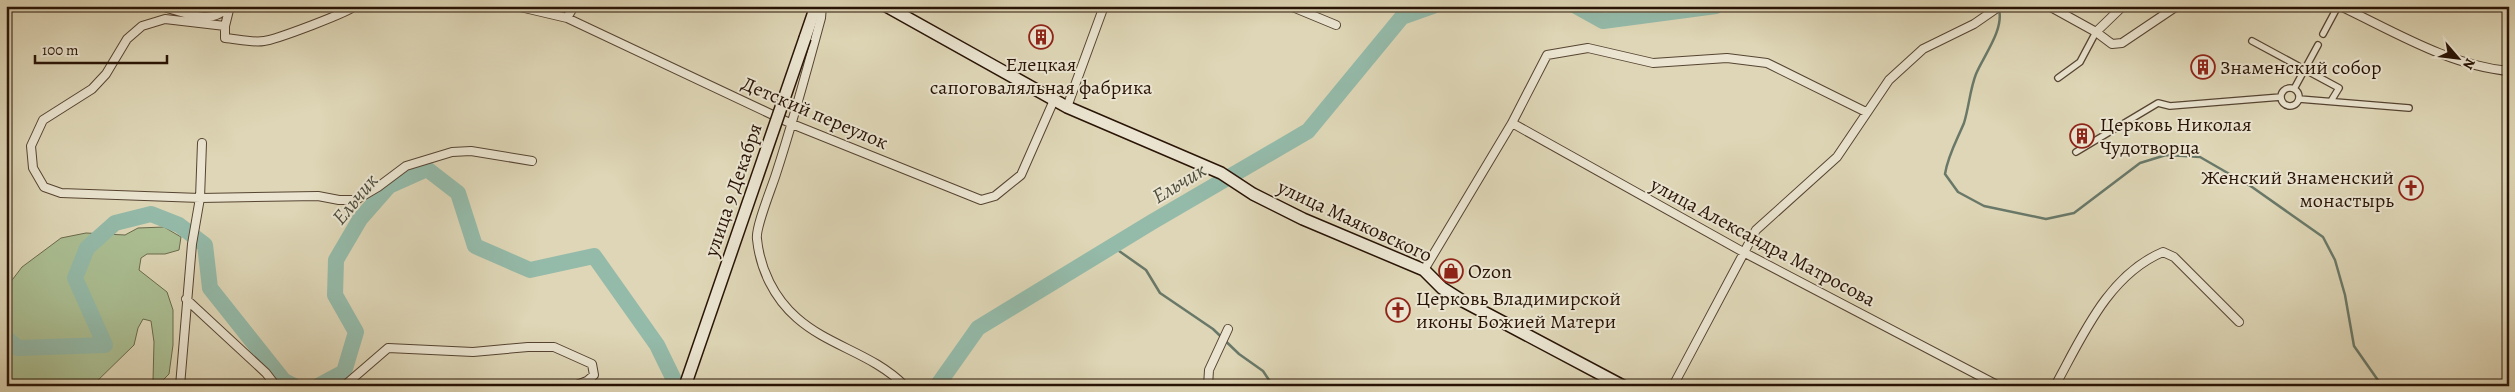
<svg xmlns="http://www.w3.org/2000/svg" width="2515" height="392" font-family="Alegreya,serif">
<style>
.green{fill:#abbf93;stroke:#6a6a4c}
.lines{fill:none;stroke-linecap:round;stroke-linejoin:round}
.stream{stroke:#697868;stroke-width:2.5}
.river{stroke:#94baa9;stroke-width:16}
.pedestrian-casing{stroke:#564432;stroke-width:8}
.minor-casing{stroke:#564432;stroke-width:10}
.secondary-casing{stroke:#291406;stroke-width:14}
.pedestrian{stroke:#eae4d0;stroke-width:5.5}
.minor{stroke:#eae4d0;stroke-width:8}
.secondary{stroke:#eae4d0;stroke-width:11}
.secondary-bridge-casing{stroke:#291406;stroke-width:14;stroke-linecap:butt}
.secondary-bridge{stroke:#eae4d0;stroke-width:11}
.labels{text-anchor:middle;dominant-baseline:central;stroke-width:4;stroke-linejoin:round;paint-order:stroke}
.poi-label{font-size:20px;fill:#291406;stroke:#eae4d0;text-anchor:start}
.street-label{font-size:20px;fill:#291406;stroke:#eae4d0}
.water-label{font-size:21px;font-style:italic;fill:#4e4e3f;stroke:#eae4d0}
</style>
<rect width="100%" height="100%" fill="#ded6b6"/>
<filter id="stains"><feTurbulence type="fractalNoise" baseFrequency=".004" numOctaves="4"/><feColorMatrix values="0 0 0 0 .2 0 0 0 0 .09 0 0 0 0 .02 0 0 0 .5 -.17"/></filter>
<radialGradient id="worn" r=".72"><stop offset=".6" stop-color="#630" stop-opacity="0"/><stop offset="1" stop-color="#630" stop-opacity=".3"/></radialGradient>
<path class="green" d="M 164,227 L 181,237 L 179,250 L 165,254 L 147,254 L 141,258 L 139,270 L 167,292 L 173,310 L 173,345 L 169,374 L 158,385 L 153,381 L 154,342 L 151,321 L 143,319 L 138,328 L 134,345 L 92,386 L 6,386 L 6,288 L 22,267 L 61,238 L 86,233 L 125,235 L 138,228 Z"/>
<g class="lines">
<path class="stream" d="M 1999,9 C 2004,30 1984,55 1976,74 C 1970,89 1969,107 1964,123 C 1957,140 1948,155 1945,174 L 1958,192 L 1984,206 L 2046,219 L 2074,213 L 2140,163 L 2166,155 L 2200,157 L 2252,187 L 2323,237 L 2335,260 L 2345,295 L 2354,346 L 2382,386
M 1112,246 L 1146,270 L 1160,293 L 1213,329 L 1239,354 L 1263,371 L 1273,386"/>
<path class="river" d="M 1576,6 L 1603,21 L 1716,6
M 6,338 L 18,348 L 105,345 L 75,278 L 87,248 L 115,223 L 151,214 L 179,225 L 205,245 L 210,288 L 284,381 L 294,386
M 318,386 L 344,372 L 356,332 L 335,295 L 336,260 L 360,219 L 389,186 L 427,169 L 458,193 L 475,246 L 530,270 L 594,256 L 657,345 L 677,386
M 937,386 L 978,328 L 1152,222 L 1308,131 L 1402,17 L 1433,6"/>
<g class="pedestrian-casing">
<path id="pedestrian" d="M 2323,34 L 2338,6
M 2252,41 L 2339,88 L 2331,101
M 2058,78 L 2080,62 L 2096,32
M2281 97a9 9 0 1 1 18 0a9 9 0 1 1-18 0Z
M 2294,89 L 2318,45
M 2299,99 L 2409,108
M 2076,152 L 2158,103 L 2170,106 L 2281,97"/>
</g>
<g class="minor-casing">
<path id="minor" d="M 160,6 C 179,10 214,28 227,6
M 230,6 L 225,26 L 225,38 C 237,39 252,43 264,41 C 275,40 352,11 355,6
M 516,6 L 567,18 L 792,124 L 981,200 L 995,196 L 1021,175 L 1054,100
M 822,6 L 821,18 C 807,70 793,122 776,174 C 772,187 755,228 757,239 C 760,269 774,298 797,318 C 830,347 872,353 905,386
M 1290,6 L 1336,25
M 2049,6 L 2096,32 L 2112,44 L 2122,43 L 2177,6
M 2340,6 C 2393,31 2450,66 2509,71
M 567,18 L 574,6
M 225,26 L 165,19 L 142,26 L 127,39 L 106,74 L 92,89 L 43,120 L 31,146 L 33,168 L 44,187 L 61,193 L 200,198 L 318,196 L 339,200 L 356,200 L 378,187 L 406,166 L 452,152 L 471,151 L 532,161
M 2096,32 L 2123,6
M 1067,107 L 1104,6
M 1512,123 L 1745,253 L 1999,386
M 1424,270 L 1512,123 L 1547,55 L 1588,48 L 1653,63 L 1727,58 L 1767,63 L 1866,112
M 186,299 L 266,373 L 276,386
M 180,386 L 192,244 L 200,198 L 202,143
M 344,386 L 388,348 L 473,352 L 528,347 L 554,347 L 592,364 L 594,375 L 587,381 L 574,386
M 1208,386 L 1209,370 L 1228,329
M 1673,386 L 1756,230 L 1837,157 L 1889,80 L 1923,49 L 1974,24 L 2000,6
M 2055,386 C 2082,337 2108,275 2163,252 L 2174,257 L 2239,322"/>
</g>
<g class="secondary-casing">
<path id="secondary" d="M 886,6 L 1067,107 L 1221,173 L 1253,194 L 1303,219 L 1424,270 L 1442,288 L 1461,300 L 1623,386
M 805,38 L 816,6"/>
</g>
<use href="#pedestrian" class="pedestrian"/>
<use href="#minor" class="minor"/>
<use href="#secondary" class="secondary"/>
<g class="secondary-bridge-casing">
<path id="secondary-bridge" d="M 685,386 L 805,38"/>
</g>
<use href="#secondary-bridge" class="secondary-bridge"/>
</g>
<defs>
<g id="building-ring" transform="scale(1.25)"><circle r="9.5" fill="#eae4d0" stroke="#8f2418" stroke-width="1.5"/><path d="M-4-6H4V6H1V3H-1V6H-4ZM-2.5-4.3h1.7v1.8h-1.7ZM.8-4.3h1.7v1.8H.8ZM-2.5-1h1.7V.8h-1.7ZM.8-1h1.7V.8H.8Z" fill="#8f2418"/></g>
<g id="church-ring" transform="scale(1.25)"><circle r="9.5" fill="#eae4d0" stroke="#8f2418" stroke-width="1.5"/><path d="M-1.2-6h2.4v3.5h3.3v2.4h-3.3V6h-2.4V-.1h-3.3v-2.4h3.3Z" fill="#8f2418"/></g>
<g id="shop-ring" transform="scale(1.25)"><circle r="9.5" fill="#eae4d0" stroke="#8f2418" stroke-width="1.5"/><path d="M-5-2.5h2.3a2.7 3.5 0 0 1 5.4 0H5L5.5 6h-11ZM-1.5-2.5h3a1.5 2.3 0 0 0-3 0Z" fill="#8f2418"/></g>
</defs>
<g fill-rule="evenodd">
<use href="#building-ring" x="1041" y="37"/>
<use href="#building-ring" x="2203" y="67"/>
<use href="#building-ring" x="2082" y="136"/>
<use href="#church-ring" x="2411" y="188"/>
<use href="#shop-ring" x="1451" y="271"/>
<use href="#church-ring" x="1398" y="310"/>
</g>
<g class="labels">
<g class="poi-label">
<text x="1041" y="64" text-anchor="middle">Елецкая<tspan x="1041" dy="23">сапоговаляльная фабрика</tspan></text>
<text x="2220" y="67">Знаменский собор</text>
<text x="2100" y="124">Церковь Николая<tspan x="2100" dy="23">Чудотворца</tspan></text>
<text x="2394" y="177" text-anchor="end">Женский Знаменский<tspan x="2394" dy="23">монастырь</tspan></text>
<text x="1468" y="271">Ozon</text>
<text x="1416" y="298">Церковь Владимирской<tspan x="1416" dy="23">иконы Божией Матери</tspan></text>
</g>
<g class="street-label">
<text transform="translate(815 113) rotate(23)">Детский переулок</text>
<text transform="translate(733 190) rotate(-71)">улица 9 Декабря</text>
<text transform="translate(1355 221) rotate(25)">улица Маяковского</text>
<text transform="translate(1763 242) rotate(28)">улица Александра Матросова</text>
</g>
<g class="water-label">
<text transform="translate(1179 183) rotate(-31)">Ельчик</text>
<text transform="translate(355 199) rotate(-50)">Ельчик</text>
</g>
</g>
<rect width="2515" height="392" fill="none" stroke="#ded6b6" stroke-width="25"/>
<rect x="8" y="8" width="2500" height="377" fill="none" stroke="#291406" stroke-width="2.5"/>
<rect x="12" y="12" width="2490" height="367" fill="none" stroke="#291406"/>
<g transform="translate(2458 58) rotate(118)" stroke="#eae4d0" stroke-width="4" paint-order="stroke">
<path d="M0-4L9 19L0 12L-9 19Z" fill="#291406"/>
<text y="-8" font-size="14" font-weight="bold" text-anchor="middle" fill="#291406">N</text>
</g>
<path d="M35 55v8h132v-8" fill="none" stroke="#291406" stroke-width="2.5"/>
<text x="42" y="55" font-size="15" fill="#291406" stroke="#eae4d0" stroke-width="4" paint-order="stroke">100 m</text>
<rect width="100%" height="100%" filter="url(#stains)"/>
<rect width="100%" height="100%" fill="url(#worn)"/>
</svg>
